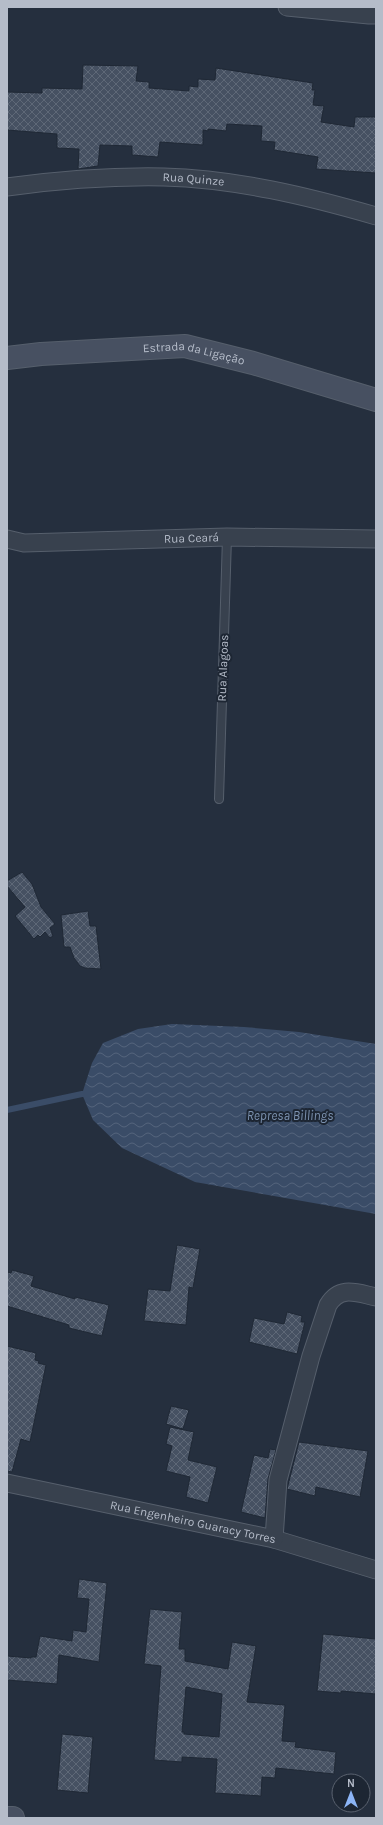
<svg xmlns="http://www.w3.org/2000/svg" width="383" height="1825" font-family="Karla,sans-serif">
<style>
.water{fill:url(#water-waves)}
.lines{fill:none;stroke-linecap:round;stroke-linejoin:round}
.stream{stroke:#3a4c67;stroke-width:6}
.building{fill:url(#building-cross-hatch);stroke:#1f2835;fill-rule:evenodd}
.lane-casing{stroke:#565f6c;stroke-width:10}
.street-casing{stroke:#565f6c;stroke-width:19}
.secondary-casing{stroke:#565f6c;stroke-width:24}
.lane{stroke:#38414e;stroke-width:8}
.street{stroke:#38414e;stroke-width:17}
.secondary{stroke:#475061;stroke-width:22}
.labels{text-anchor:middle;dominant-baseline:central;stroke-width:4;stroke-linejoin:round;paint-order:stroke}
.street-label{font-size:12px;fill:#b5bcc9;stroke:#1d2633}
.water-label{font-size:13px;font-style:italic;fill:#7c92b0;stroke:#1d2633}
</style>
<defs>
<pattern id="water-waves" width="16" height="10" patternUnits="userSpaceOnUse"><rect width="16" height="10" fill="#3a4c67"/><path d="M0 5q4-4 8 0t8 0" fill="none" stroke="#54647b"/></pattern>
<pattern id="building-cross-hatch" width="8" height="8" patternUnits="userSpaceOnUse"><rect width="8" height="8" fill="#465162"/><path d="M0 0l8 8M0 8l8-8" fill="none" stroke="#5e6877"/></pattern>
</defs>
<rect width="100%" height="100%" fill="#252f3e"/>
<path class="water" d="M 172,1024 L 244,1027 L 299,1032 L 376,1044 L 376,1214 L 195,1182 L 122,1148 L 93,1120 L 82,1094 L 92,1063 L 103,1043 L 138,1029 Z"/>
<g class="lines">
<path class="stream" d="M 7,1110 L 82,1094 L 90,1094"/>
</g>
<path class="building" d="M 83,65 L 138,66 L 136,81 L 149,82 L 149,88 L 189,91 L 189,86 L 198,87 L 198,79 L 215,80 L 216,68 L 313,83 L 312,90 L 315,90 L 313,105 L 324,106 L 321,122 L 354,127 L 355,117 L 376,117 L 376,173 L 316,169 L 318,157 L 274,150 L 275,142 L 261,141 L 262,126 L 227,124 L 226,131 L 208,129 L 208,131 L 203,130 L 203,145 L 160,142 L 158,157 L 132,155 L 132,146 L 100,145 L 98,166 L 78,169 L 79,149 L 57,148 L 57,134 L 7,130 L 7,92 L 42,93 L 42,88 L 82,89 Z
M 22,872 L 32,884 L 41,907 L 55,924 L 50,928 L 53,936 L 50,938 L 45,932 L 40,937 L 38,935 L 34,939 L 15,916 L 25,907 L 7,886 L 7,881 Z
M 88,911 L 90,926 L 96,926 L 101,969 L 85,968 L 80,966 L 74,958 L 70,947 L 64,947 L 61,915 Z
M 177,1245 L 200,1249 L 193,1288 L 189,1287 L 186,1325 L 144,1321 L 148,1289 L 170,1291 Z
M 12,1270 L 34,1276 L 31,1286 L 75,1299 L 75,1297 L 109,1305 L 102,1336 L 69,1328 L 69,1325 L 7,1306 L 7,1272 L 11,1273 Z
M 287,1312 L 302,1316 L 301,1322 L 305,1322 L 297,1354 L 249,1342 L 254,1318 L 284,1324 Z
M 7,1346 L 36,1353 L 35,1360 L 39,1361 L 38,1363 L 46,1365 L 30,1442 L 21,1439 L 12,1472 L 7,1471 Z
M 171,1406 L 189,1410 L 183,1429 L 166,1424 Z
M 170,1427 L 194,1432 L 188,1460 L 217,1467 L 208,1503 L 186,1497 L 190,1477 L 166,1471 L 172,1446 L 166,1444 Z
M 299,1442 L 368,1451 L 360,1497 L 316,1487 L 315,1496 L 287,1489 Z
M 270,1449 L 276,1450 L 268,1479 L 265,1518 L 241,1512 L 254,1455 L 268,1458 Z
M 79,1579 L 107,1583 L 99,1662 L 59,1655 L 57,1684 L 7,1680 L 7,1656 L 31,1658 L 31,1657 L 36,1657 L 40,1636 L 72,1641 L 73,1630 L 86,1632 L 89,1599 L 77,1598 Z
M 150,1609 L 182,1612 L 179,1649 L 185,1649 L 185,1661 L 228,1669 L 232,1642 L 256,1646 L 247,1702 L 285,1705 L 282,1741 L 296,1742 L 295,1747 L 336,1752 L 334,1774 L 276,1768 L 275,1778 L 262,1777 L 261,1796 L 215,1793 L 217,1759 L 182,1757 L 182,1762 L 154,1760 L 161,1666 L 144,1664 ZM 186,1687 L 222,1694 L 219,1737 L 184,1734 L 184,1732 L 182,1732 Z
M 323,1634 L 376,1639 L 376,1694 L 341,1691 L 341,1693 L 317,1691 Z
M 62,1734 L 93,1737 L 88,1793 L 57,1790 Z"/>
<g class="lines">
<g class="lane-casing">
<path id="lane" d="M 219,799 L 227,537"/>
</g>
<g class="street-casing">
<g id="street">
<path d="M 287,7 L 369,15 L 376,15"/>
<path id="s1" d="M 7,187 C 59,180 112,176 164,177 C 236,179 307,196 376,216"/>
<path id="s2" d="M 7,539 L 24,543 L 227,537 L 376,539"/>
<path id="s3" d="M 7,1483 L 274,1539 L 376,1570"/>
<path d="M 274,1539 L 278,1480 L 311,1356 L 328,1305 C 340,1285 357,1293 376,1297"/>
</g>
</g>
<g class="secondary-casing">
<g id="secondary">
<path id="s4" d="M 7,358 L 41,354 L 185,346 L 253,363 L 376,400"/>
<path d="M 7,1818 L 13,1818"/>
</g>
</g>
<use href="#lane" class="lane"/>
<use href="#street" class="street"/>
<use href="#secondary" class="secondary"/>
</g>
<g class="labels">
<g class="street-label">
<text stroke="none"><textPath href="#s1" startOffset="187">Rua Quinze</textPath></text>
<text stroke="none"><textPath href="#s4" startOffset="188">Estrada da Ligação</textPath></text>
<text stroke="none"><textPath href="#s2" startOffset="185">Rua Ceará</textPath></text>
<text transform="translate(223 668) rotate(-88)">Rua Alagoas</text>
<text stroke="none"><textPath href="#s3" startOffset="190">Rua Engenheiro Guaracy Torres</textPath></text>
</g>
<g class="water-label">
<text x="290" y="1115">Represa Billings</text>
</g>
</g>
<rect width="383" height="1825" fill="none" stroke="#b5bcc9" stroke-width="16"/>
<g transform="translate(351 1793)"><circle r="19" fill="#1d2633" stroke="#5a626f"/>
<path d="M0-3L7 15L0 10L-7 15Z" fill="#8cb5f6"/>
<text y="-6" font-size="11" font-weight="bold" text-anchor="middle" fill="#b5bcc9">N</text>
</g>
</svg>
